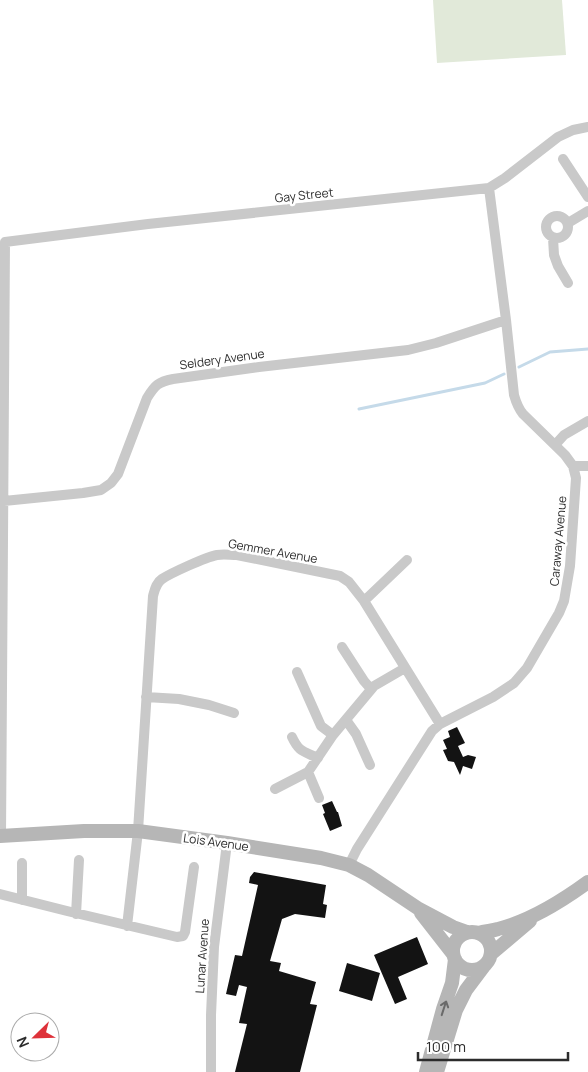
<svg xmlns="http://www.w3.org/2000/svg" width="588" height="1072" font-family="Manrope,sans-serif">
<style>
.green{fill:#e1e9d9}
.lines{fill:none;stroke-linecap:round;stroke-linejoin:round}
.stream{stroke:#c5dae9;stroke-width:3}
.building{fill:#131313}
.street{stroke:#c9c9c9;stroke-width:10}
.secondary{stroke:#b6b6b6;stroke-width:14}
.oneway{stroke:#6a6a6a}
.labels{text-anchor:middle;dominant-baseline:central;stroke-width:5;stroke-linejoin:round;paint-order:stroke}
.street-label{font-size:12px;fill:#2c2c2c;stroke:#fff}
</style>
<rect width="100%" height="100%" fill="#fff"/>
<path class="green" d="M 433,0 L 562,0 L 566,55 L 437,63 Z"/>
<g class="lines">
<path class="stream" d="M 519,367 L 550,352 L 588,349
M 359,409 L 485,383 L 504,374"/>
</g>
<path class="building" d="M 457,727 L 465,743 L 458,746 L 463,757 L 468,755 L 476,757 L 472,769 L 463,766 L 460,775 L 454,762 L 448,761 L 443,750 L 447,749 L 443,740 L 450,737 L 448,731 Z
M 332,801 L 337,812 L 338,812 L 342,826 L 330,831 L 323,814 L 325,813 L 322,805 Z
M 254,872 L 326,885 L 323,904 L 327,905 L 325,918 L 295,914 L 282,919 L 270,961 L 281,963 L 279,971 L 316,982 L 310,1004 L 317,1005 L 300,1072 L 235,1072 L 247,1024 L 239,1023 L 247,987 L 239,985 L 236,996 L 226,994 L 235,955 L 242,956 L 258,885 L 249,883 L 250,877 Z
M 417,937 L 428,964 L 398,977 L 407,999 L 395,1004 L 374,955 Z
M 347,963 L 380,973 L 372,1001 L 339,991 Z"/>
<g class="lines">
<path class="street" d="M 563,159 L 588,197
M546 227a11 11 0 1 1 22 0a11 11 0 1 1-22 0Z
M 568,223 L 588,211
M 553,238 L 554,255 L 558,266 L 568,283
M 5,242 L 148,224 L 489,188 L 505,178 L 558,137 L 573,130 L 588,127
M 555,445 L 564,435 L 588,421
M 573,466 L 588,466
M 4,501 L 83,493 L 101,490 L 111,483 L 118,474 L 147,398 C 155,385 158,382 173,379 L 259,367 L 408,350 L 436,343 L 506,320
M 364,601 L 407,560
M 342,647 L 364,681 L 371,689
M 297,672 L 321,726 L 333,735
M 146,697 L 179,699 L 209,705 L 234,713
M 346,720 L 356,734 L 370,765
M 292,737 C 299,752 303,751 318,758
M 308,772 L 319,798
M 275,789 L 308,772 L 333,735 L 374,686 L 405,668
M 1,836 L 5,242
M 349,865 L 357,849 L 432,731 L 440,724 L 493,697 L 514,683 L 527,668 L 559,613 L 564,601 L 570,566 L 576,478 L 573,466 L 565,455 L 523,414 C 518,408 516,402 514,395 L 506,320 L 489,188
M 0,894 L 67,911 L 177,937 L 183,936 L 185,932 L 194,867
M 22,900 L 22,863
M 76,914 L 79,860
M 127,926 L 138,831 L 153,596 C 155,589 156,583 162,579 C 171,573 206,557 217,555 C 224,554 230,555 237,555 L 340,576 L 349,582 L 364,601 L 440,724
M 211,1072 L 211,1015 L 214,947 L 227,843"/>
<path class="secondary" d="M 0,836 L 84,831 L 138,831 L 227,843 L 321,858 L 349,865 L 368,875 L 419,909 L 453,927 L 467,932
M 421,913 L 453,954
M453 951a19 19 0 1 1 38 0a19 19 0 1 1-38 0Z
M 479,933 C 485,931 492,931 498,929 C 530,921 562,901 588,882
M 491,954 L 530,921
M 426,1072 L 443,1009 L 452,983 L 455,959
M 437,1072 L 456,1010 L 466,990 L 484,966"/>
</g>
<defs><path id="oneway-shaft" d="M-6 0H5M1.5-3L5.5 0L1.5 3" fill="none" stroke-width="1.6" stroke-linecap="round" stroke-linejoin="round" transform="scale(1.25)"/></defs>
<use class="oneway" href="#oneway-shaft" transform="translate(444 1008) rotate(-72)"/>
<g class="labels">
<g class="street-label">
<text transform="translate(304 195) rotate(-6)">Gay Street</text>
<text transform="translate(222 359) rotate(-8)">Seldery Avenue</text>
<text transform="translate(558 541) rotate(-85)">Caraway Avenue</text>
<text transform="translate(273 551) rotate(10)">Gemmer Avenue</text>
<text transform="translate(216 842) rotate(8)">Lois Avenue</text>
<text transform="translate(202 956) rotate(-86)">Lunar Avenue</text>
</g>
</g>
<g transform="translate(35 1037) rotate(247)"><circle r="24" fill="#ffffff" stroke="#ababab"/>
<path d="M0-4L9 19L0 12L-9 19Z" fill="#de323a"/>
<text y="-8" font-size="14" font-weight="bold" text-anchor="middle" fill="#2c2c2c">N</text>
</g>
<path d="M418 1052v8h150v-8" fill="none" stroke="#2c2c2c" stroke-width="2.5"/>
<text x="426" y="1052" font-size="15" fill="#2c2c2c" stroke="#ffffff" stroke-width="4" paint-order="stroke">100 m</text>
</svg>
